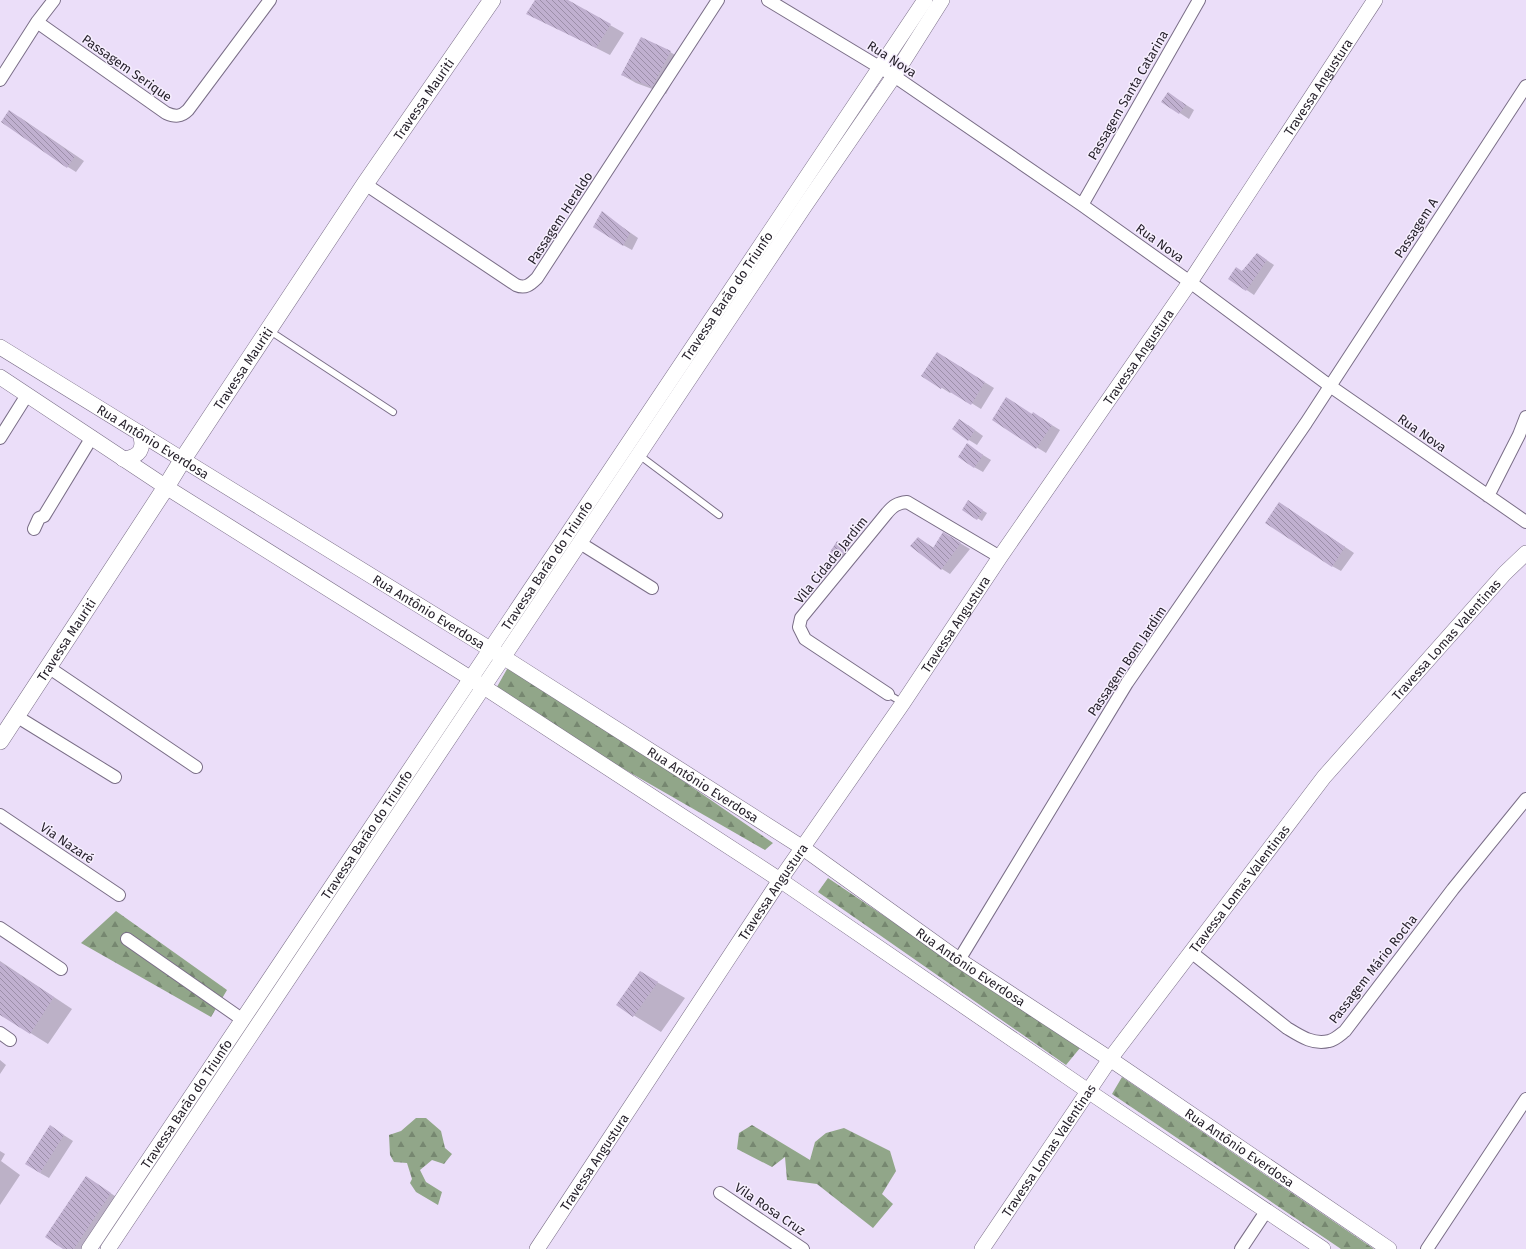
<svg xmlns="http://www.w3.org/2000/svg" width="1526" height="1249" font-family="'Fira Sans',sans-serif">
<style>
.forest{fill:url(#forest-firs)}
.shadow{fill:#0003}
.building{fill:url(#building-back-hatch)}
.lines{fill:none;stroke-linecap:round;stroke-linejoin:round}
.service-casing{stroke:#7a6e87;stroke-width:8}
.minor-casing{stroke:#7a6e87;stroke-width:14}
.tertiary-casing{stroke:#7a6e87;stroke-width:16}
.secondary-casing{stroke:#7a6e87;stroke-width:18}
.service{stroke:#fff;stroke-width:6}
.minor{stroke:#fff;stroke-width:12}
.tertiary{stroke:#fff;stroke-width:15}
.secondary{stroke:#fff;stroke-width:17}
.labels{text-anchor:middle;dominant-baseline:central;stroke-width:3;stroke-linejoin:round;paint-order:stroke}
.street-label{font-size:13px;fill:#231e28;stroke:#f6eefe}
</style>
<defs>
<pattern id="forest-firs" width="22" height="20" patternUnits="userSpaceOnUse"><rect width="22" height="20" fill="#91a689"/><path d="M5 1l3.5 6h-7zM16 11l3.5 6h-7z" fill="#768770"/></pattern>
<pattern id="building-back-hatch" width="6" height="6" patternUnits="userSpaceOnUse"><rect width="6" height="6" fill="#c0b0d0"/><path d="M-1 5l2 2M0 0l6 6M5-1l2 2" fill="none" stroke="#9c8fa9"/></pattern>
</defs>
<rect width="100%" height="100%" fill="#ebdef9"/>
<path class="forest" d="M 511,662 L 773,843 L 765,850 L 493,694 Z
M 828,878 L 1080,1048 L 1066,1065 L 818,892 Z
M 116,911 L 227,990 L 211,1017 L 81,943 Z
M 1122,1077 L 1374,1249 L 1341,1249 L 1112,1094 Z
M 416,1118 L 426,1118 L 441,1131 L 445,1148 L 452,1154 L 444,1164 L 432,1160 L 420,1170 L 426,1182 L 442,1192 L 438,1205 L 416,1192 L 410,1183 L 412,1179 L 407,1163 L 394,1162 L 390,1155 L 389,1135 L 401,1131 Z
M 752,1125 L 810,1160 L 815,1142 L 826,1133 L 844,1128 L 890,1151 L 896,1171 L 882,1194 L 893,1204 L 873,1228 L 817,1184 L 787,1180 L 785,1157 L 772,1167 L 737,1149 L 739,1133 Z"/>
<path class="shadow" d="M 536,0 L 566,0 L 624,33 L 610,55 L 527,13 Z
M 670,52 L 684,60 L 666,94 L 636,83 L 622,75 Z
M 1177,99 L 1194,110 L 1189,119 L 1163,102 Z
M 18,116 L 84,161 L 76,172 L 68,167 Z
M 602,213 L 638,238 L 632,250 L 623,245 Z
M 1258,254 L 1274,265 L 1254,295 L 1229,278 L 1243,272 Z
M 946,358 L 994,388 L 981,409 L 952,391 L 950,393 L 923,376 Z
M 1033,415 L 1042,419 L 1060,430 L 1046,453 L 993,420 Z
M 968,425 L 983,436 L 977,445 L 969,440 Z
M 967,445 L 991,460 L 983,472 L 974,467 Z
M 1280,503 L 1354,553 L 1341,571 L 1332,566 Z
M 972,504 L 987,513 L 982,521 L 963,509 Z
M 943,533 L 970,549 L 950,574 L 942,569 L 918,538 L 934,548 Z
M 837,542 L 852,551 L 845,560 L 831,551 Z
M 0,961 L 72,1009 L 48,1044 L 0,1014 Z
M 641,973 L 685,998 L 661,1032 L 617,1005 Z
M 0,1060 L 6,1065 L 0,1074 Z
M 59,1132 L 73,1141 L 49,1178 L 40,1173 Z
M 0,1151 L 5,1154 L 1,1161 L 20,1175 L 0,1205 Z
M 86,1177 L 124,1202 L 92,1249 L 65,1249 Z"/>
<path class="building" d="M 535,0 L 568,0 L 611,24 L 596,48 L 526,14 Z
M 641,37 L 671,51 L 652,87 L 621,75 Z
M 1168,92 L 1186,105 L 1179,114 L 1161,102 Z
M 9,110 L 75,156 L 67,168 L 1,122 Z
M 602,211 L 630,233 L 623,246 L 593,227 Z
M 1257,253 L 1267,260 L 1246,291 L 1228,279 L 1236,267 L 1242,271 Z
M 937,352 L 985,382 L 971,405 L 942,387 L 941,389 L 921,376 Z
M 1006,397 L 1032,414 L 1033,412 L 1052,425 L 1036,449 L 992,420 Z
M 959,419 L 975,430 L 968,441 L 952,429 Z
M 967,443 L 983,455 L 974,468 L 958,457 Z
M 968,500 L 983,510 L 977,520 L 962,510 Z
M 1279,502 L 1345,547 L 1332,567 L 1265,523 Z
M 943,532 L 961,543 L 941,570 L 910,546 L 918,537 L 933,548 Z
M 837,541 L 849,548 L 840,558 L 830,552 Z
M 0,962 L 54,997 L 30,1034 L 0,1015 Z
M 640,971 L 658,982 L 633,1017 L 616,1005 Z
M 50,1125 L 64,1135 L 40,1173 L 25,1164 Z
M 86,1176 L 111,1193 L 74,1249 L 63,1249 L 45,1237 Z"/>
<g class="lines">
<g class="service-casing">
<path id="service" d="M 270,331 L 393,412
M 639,455 L 719,515
M 888,694 L 903,703"/>
</g>
<g class="minor-casing">
<path id="minor" d="M 768,0 L 894,76 L 1082,205 L 1190,282 L 1330,386 L 1526,522
M 37,22 L 166,113 C 175,117 181,117 188,110 L 270,0
M 0,80 L 37,22 L 54,0
M 365,184 L 516,285 C 525,289 530,285 537,278 L 718,0
M 1082,205 L 1199,0
M 0,438 L 27,395
M 1488,496 L 1519,435 L 1526,417
M 34,529 L 39,518 L 44,516 L 92,437
M 580,543 L 652,588
M 48,667 L 196,767
M 888,694 L 805,639 L 799,627 L 801,618 L 887,513 C 893,506 897,503 907,502 L 1000,557
M 16,716 L 115,777
M 0,815 L 119,895
M 0,928 L 61,969
M 127,939 L 243,1020
M 1191,952 L 1287,1028 C 1300,1036 1313,1045 1329,1041 C 1335,1040 1341,1034 1345,1031 L 1453,889 L 1526,799
M 959,960 L 1127,683 L 1306,423 L 1526,86
M 0,1033 L 10,1040
M 720,1193 L 803,1249
M 1241,1249 L 1267,1210
M 1427,1249 L 1526,1099"/>
</g>
<g class="tertiary-casing">
<g id="tertiary">
<path id="s1" d="M 0,347 L 511,662 L 803,848 L 959,960 L 1110,1059 L 1389,1249"/>
<path d="M 0,377 L 166,487 L 470,678 L 780,880 L 1088,1091 L 1323,1249"/>
<path d="M 123,459 C 140,457 145,449 140,433"/>
<path id="s2" d="M 89,1249 L 925,0"/>
<path d="M 108,1249 L 804,207 L 894,76 L 942,0"/>
<path id="s3" d="M 537,1249 L 780,880 L 903,703 L 1000,557 L 1190,282 L 1375,0"/>
<path id="s4" d="M 982,1249 L 1110,1059 L 1324,777 L 1505,573 L 1526,553"/>
</g>
</g>
<g class="secondary-casing">
<g id="secondary">
<path id="s5" d="M 0,741 L 166,487 L 183,459 L 365,184 L 492,0"/>
</g>
</g>
<use href="#service" class="service"/>
<use href="#minor" class="minor"/>
<use href="#tertiary" class="tertiary"/>
<use href="#secondary" class="secondary"/>
</g>
<g class="labels">
<g class="street-label">
<text transform="translate(892 59) rotate(33)">Rua Nova</text>
<text transform="translate(127 68) rotate(35)">Passagem Serique</text>
<text stroke="none"><textPath href="#s3" startOffset="1400">Travessa Angustura</textPath></text>
<text transform="translate(1128 95) rotate(-60)">Passagem Santa Catarina</text>
<text stroke="none"><textPath href="#s5" startOffset="769">Travessa Mauriti</textPath></text>
<text transform="translate(560 218) rotate(-57)">Passagem Heraldo</text>
<text transform="translate(1416 228) rotate(-57)">Passagem A</text>
<text transform="translate(1160 243) rotate(36)">Rua Nova</text>
<text stroke="none"><textPath href="#s2" startOffset="1147">Travessa Barão do Triunfo</textPath></text>
<text stroke="none"><textPath href="#s3" startOffset="1076">Travessa Angustura</textPath></text>
<text stroke="none"><textPath href="#s5" startOffset="445">Travessa Mauriti</textPath></text>
<text transform="translate(1422 433) rotate(35)">Rua Nova</text>
<text stroke="none"><textPath href="#s1" startOffset="180">Rua Antônio Everdosa</textPath></text>
<text transform="translate(831 560) rotate(-51)">Vila Cidade Jardim</text>
<text stroke="none"><textPath href="#s2" startOffset="823">Travessa Barão do Triunfo</textPath></text>
<text stroke="none"><textPath href="#s1" startOffset="504">Rua Antônio Everdosa</textPath></text>
<text stroke="none"><textPath href="#s3" startOffset="752">Travessa Angustura</textPath></text>
<text stroke="none"><textPath href="#s5" startOffset="121">Travessa Mauriti</textPath></text>
<text stroke="none"><textPath href="#s4" startOffset="767">Travessa Lomas Valentinas</textPath></text>
<text transform="translate(1127 661) rotate(-56)">Passagem Bom Jardim</text>
<text stroke="none"><textPath href="#s1" startOffset="828">Rua Antônio Everdosa</textPath></text>
<text stroke="none"><textPath href="#s2" startOffset="499">Travessa Barão do Triunfo</textPath></text>
<text transform="translate(67 843) rotate(34)">Via Nazaré</text>
<text stroke="none"><textPath href="#s4" startOffset="443">Travessa Lomas Valentinas</textPath></text>
<text stroke="none"><textPath href="#s3" startOffset="428">Travessa Angustura</textPath></text>
<text stroke="none"><textPath href="#s1" startOffset="1152">Rua Antônio Everdosa</textPath></text>
<text transform="translate(1373 969) rotate(-52)">Passagem Mário Rocha</text>
<text stroke="none"><textPath href="#s2" startOffset="175">Travessa Barão do Triunfo</textPath></text>
<text stroke="none"><textPath href="#s1" startOffset="1476">Rua Antônio Everdosa</textPath></text>
<text stroke="none"><textPath href="#s4" startOffset="119">Travessa Lomas Valentinas</textPath></text>
<text stroke="none"><textPath href="#s3" startOffset="104">Travessa Angustura</textPath></text>
<text transform="translate(770 1209) rotate(34)">Vila Rosa Cruz</text>
</g>
</g>
</svg>
